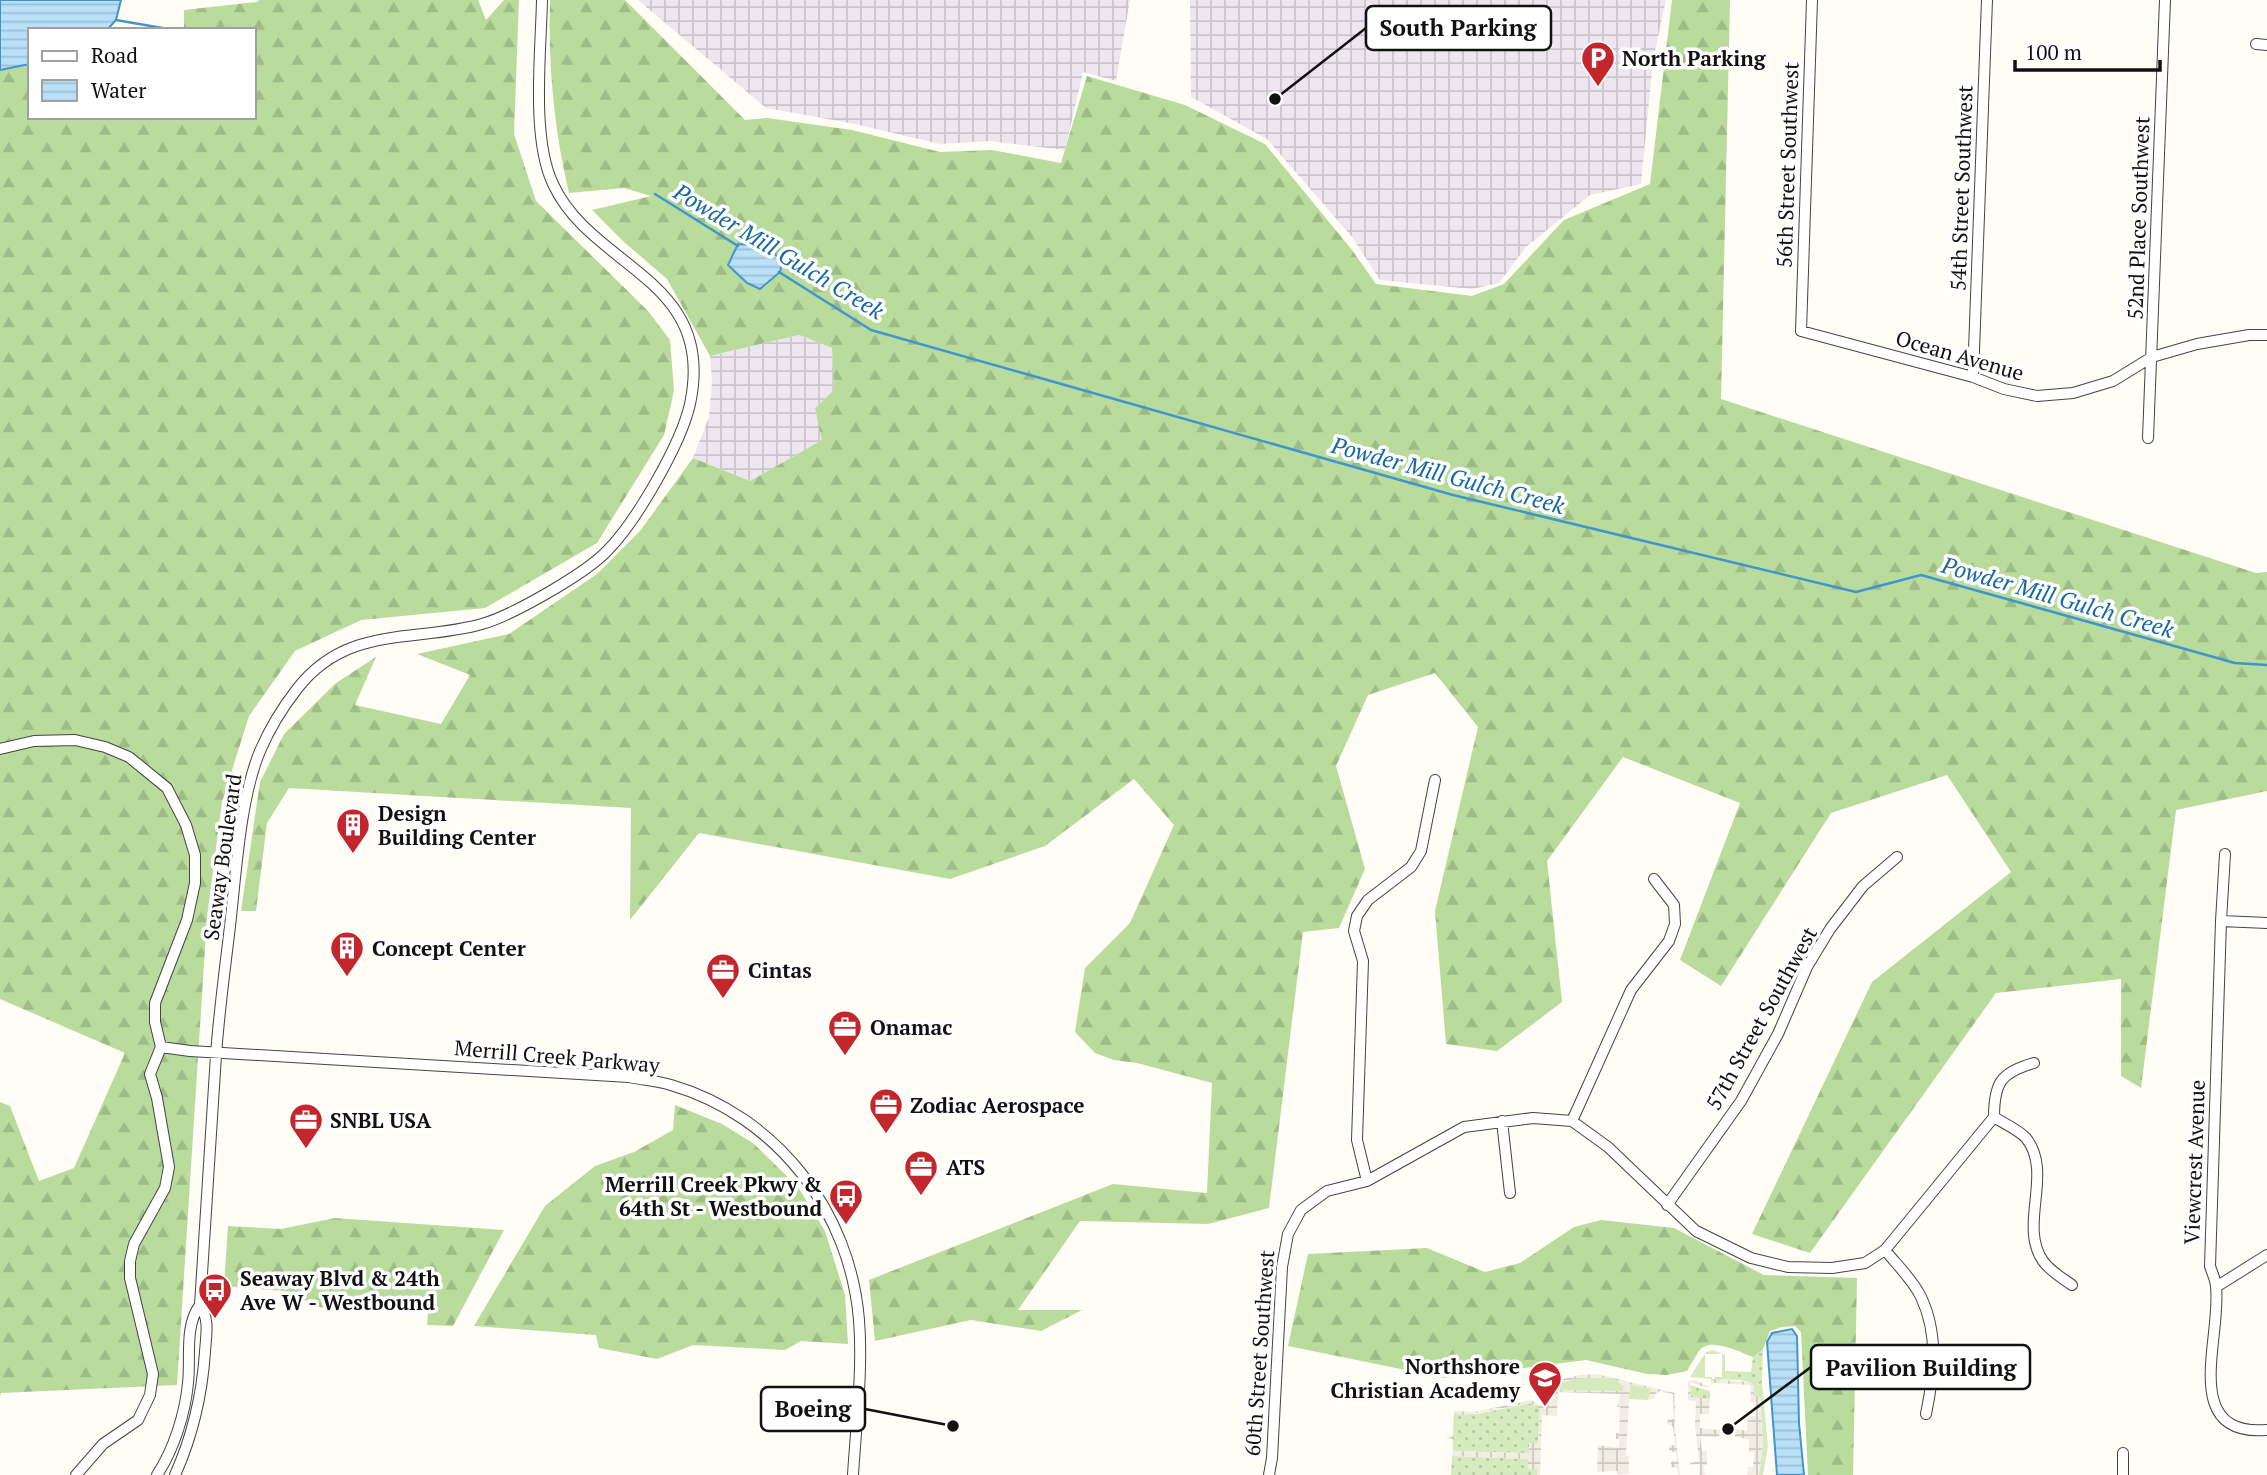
<svg xmlns="http://www.w3.org/2000/svg" width="2267" height="1475" font-family="'PT Serif',serif">
<style>
.industrial{fill:url(#industrial-grid)}
.grass{fill:url(#grass-dots)}
.forest{fill:url(#forest-firs)}
.garden{fill:#d5ebbd}
.plaza{fill:url(#plaza-grid);fill-rule:evenodd}
.water{fill:url(#water-rules);stroke:#3f96cf;stroke-width:2}
.lines{fill:none;stroke-linecap:round;stroke-linejoin:round}
.stream{stroke:#3f96cf;stroke-width:2.5}
.minor-casing{stroke:#444;stroke-width:12}
.minor{stroke:#fff;stroke-width:10}
.labels{text-anchor:middle;dominant-baseline:central;stroke-width:7;stroke-linejoin:round;paint-order:stroke}
.poi-label{font-size:21px;font-weight:bold;fill:#111;stroke:#fff;text-anchor:start}
.street-label{font-size:21px;fill:#111;stroke:#fff}
.water-label{font-size:23px;font-style:italic;fill:#1768a6;stroke:#fff}
.leader{fill:none;stroke:#111;stroke-width:2.5}
.callout-dot{fill:#111;stroke:#fff;stroke-width:2.5}
.callout{fill:#fff;stroke:#111;stroke-width:2.5}
.callout-label{font-size:23px;text-anchor:middle;font-weight:bold;fill:#111}
</style>
<defs>
<pattern id="industrial-grid" width="8" height="8" patternUnits="userSpaceOnUse" patternTransform="scale(1.75)"><rect width="8" height="8" fill="#eee6ef"/><path d="M0 4h8M4 0v8" fill="none" stroke="#cbc4cc"/></pattern>
<pattern id="grass-dots" width="8" height="8" patternUnits="userSpaceOnUse" patternTransform="scale(1.75)"><rect width="8" height="8" fill="#d5ebbd"/><path d="M2 2h.1M6 6h.1" fill="none" stroke="#b6c8a1" stroke-width="1.8" stroke-linecap="round"/></pattern>
<pattern id="forest-firs" width="22" height="20" patternUnits="userSpaceOnUse" patternTransform="scale(1.75)"><rect width="22" height="20" fill="#b9dc9c"/><path d="M5 1l3.5 6h-7zM16 11l3.5 6h-7z" fill="#9ebc85"/></pattern>
<pattern id="plaza-grid" width="8" height="8" patternUnits="userSpaceOnUse" patternTransform="scale(1.75)"><rect width="8" height="8" fill="#f1ede2"/><path d="M0 4h8M4 0v8" fill="none" stroke="#cecac1"/></pattern>
<pattern id="water-rules" width="6" height="5" patternUnits="userSpaceOnUse" patternTransform="scale(1.75)"><rect width="6" height="5" fill="#b9e0f7"/><path d="M0 2.5h6" fill="none" stroke="#9ebfd3"/></pattern>
</defs>
<rect width="100%" height="100%" fill="#fffdf5"/>
<path class="industrial" d="M 638,0 L 1130,0 L 1116,81 L 1083,72 L 1065,150 L 989,141 L 940,144 L 855,124 L 766,108 Z
M 1190,0 L 1666,0 L 1653,60 L 1641,184 L 1590,195 L 1526,247 L 1499,283 L 1472,289 L 1380,280 L 1352,237 L 1267,139 L 1191,97 Z
M 799,335 L 832,348 L 834,390 L 815,408 L 823,440 L 750,481 L 693,458 L 709,417 L 712,381 L 710,356 Z"/>
<path class="grass" d="M 1763,1349 L 1762,1383 L 1754,1387 L 1750,1382 L 1730,1378 L 1725,1371 L 1751,1372 L 1753,1357 Z
M 1690,1385 L 1710,1391 L 1710,1399 L 1691,1398 Z
M 1532,1403 L 1540,1408 L 1538,1443 L 1529,1453 L 1453,1451 L 1453,1439 L 1446,1438 L 1453,1436 L 1454,1413 L 1476,1414 Z
M 1452,1456 L 1529,1459 L 1537,1469 L 1537,1475 L 1451,1475 Z"/>
<path class="forest" d="M 259,0 L 478,0 L 486,20 L 504,0 L 519,0 L 514,134 L 536,201 L 648,311 L 670,340 L 674,391 L 664,435 L 597,543 L 485,608 L 361,620 L 295,651 L 249,716 L 222,802 L 207,917 L 177,1385 L 1,1393 L 0,1397 L 0,1102 L 10,1106 L 39,1181 L 74,1168 L 125,1053 L 0,999 L 0,70 L 30,64 L 30,117 L 254,117 L 254,30 L 184,30 L 184,10 L 257,2 Z
M 550,0 L 625,0 L 745,120 L 767,118 L 852,130 L 940,152 L 992,150 L 1061,163 L 1087,76 L 1185,105 L 1265,144 L 1352,250 L 1376,284 L 1472,296 L 1504,284 L 1564,220 L 1650,184 L 1672,0 L 1730,0 L 1721,399 L 2256,573 L 2267,572 L 2267,791 L 2176,810 L 2141,1088 L 2121,1076 L 2121,979 L 1996,993 L 1810,1253 L 1752,1234 L 1872,982 L 2011,872 L 1947,775 L 1831,813 L 1721,986 L 1680,960 L 1740,803 L 1623,757 L 1547,861 L 1562,1002 L 1497,1051 L 1446,1044 L 1435,911 L 1478,727 L 1435,673 L 1368,695 L 1336,766 L 1365,869 L 1339,928 L 1303,932 L 1269,1208 L 1208,1224 L 1080,1221 L 1018,1310 L 1082,1310 L 1041,1331 L 971,1320 L 875,1341 L 869,1280 L 1113,1184 L 1207,1193 L 1212,1083 L 1137,1063 L 1114,1060 L 1095,1053 L 1075,1032 L 1085,968 L 1130,923 L 1174,825 L 1134,779 L 1045,846 L 950,879 L 699,833 L 630,920 L 631,808 L 289,788 L 267,823 L 256,911 L 241,911 L 260,782 L 284,734 L 336,683 L 376,657 L 355,705 L 441,724 L 470,675 L 417,654 L 509,634 L 597,574 L 640,531 L 693,458 L 750,481 L 822,440 L 815,408 L 834,390 L 832,348 L 799,335 L 710,356 L 667,279 L 624,242 L 592,210 L 651,196 L 624,188 L 569,193 C 554,130 548,65 550,0 Z
M 675,1105 L 722,1124 L 753,1143 L 798,1187 L 825,1231 L 845,1295 L 848,1344 L 801,1341 L 785,1350 L 693,1345 L 657,1359 L 599,1348 L 596,1335 L 474,1326 L 545,1206 L 595,1166 L 634,1152 L 673,1130 Z
M 335,1218 L 504,1230 L 453,1326 L 427,1325 L 429,1304 L 361,1295 L 325,1309 L 283,1291 L 224,1286 L 228,1226 L 281,1229 Z
M 1601,1220 L 1674,1228 L 1764,1275 L 1857,1278 L 1853,1475 L 1808,1475 L 1801,1332 L 1795,1326 L 1782,1327 L 1770,1331 L 1763,1349 L 1753,1357 C 1739,1352 1710,1336 1699,1351 C 1695,1357 1691,1364 1687,1371 L 1667,1375 L 1647,1374 L 1586,1360 L 1445,1378 L 1288,1346 L 1308,1254 L 1427,1248 L 1485,1272 L 1520,1263 L 1574,1227 Z"/>
<path class="garden" d="M 1713,1350 L 1725,1355 L 1725,1371 L 1730,1378 L 1740,1378 L 1740,1380 L 1714,1379 L 1714,1377 L 1722,1377 L 1722,1354 L 1705,1354 L 1705,1377 L 1712,1377 L 1712,1379 L 1690,1377 L 1706,1352 Z
M 1588,1377 L 1615,1379 L 1623,1386 L 1623,1392 L 1548,1390 L 1552,1384 Z
M 1762,1383 L 1768,1446 L 1763,1475 L 1759,1475 L 1763,1445 L 1760,1397 L 1754,1397 L 1754,1387 Z
M 1630,1384 L 1651,1389 L 1648,1400 L 1629,1399 Z"/>
<path class="plaza" d="M 1597,1374 L 1675,1393 L 1675,1427 L 1680,1475 L 1678,1475 L 1677,1468 L 1671,1467 L 1671,1462 L 1677,1460 L 1676,1453 L 1669,1450 L 1669,1446 L 1675,1445 L 1673,1427 L 1667,1423 L 1668,1419 L 1674,1419 L 1673,1394 L 1660,1391 L 1656,1393 L 1655,1398 L 1648,1400 L 1651,1389 L 1630,1384 L 1626,1456 L 1629,1456 L 1629,1474 L 1618,1475 L 1617,1471 L 1597,1472 L 1598,1445 L 1619,1448 L 1619,1439 L 1616,1439 L 1616,1433 L 1619,1433 L 1620,1407 L 1617,1407 L 1620,1394 L 1558,1392 L 1557,1416 L 1542,1415 L 1540,1475 L 1537,1475 L 1537,1469 L 1528,1469 L 1528,1459 L 1452,1456 L 1453,1451 L 1529,1453 L 1529,1443 L 1538,1443 L 1540,1409 L 1532,1403 L 1465,1415 L 1454,1413 L 1454,1411 L 1475,1412 L 1531,1400 L 1545,1408 L 1546,1391 L 1551,1382 L 1580,1375 ZM 1594,1377 L 1615,1379 L 1623,1386 L 1623,1391 L 1548,1390 L 1552,1384 L 1562,1381 Z
M 1711,1379 L 1750,1382 L 1754,1387 L 1754,1396 L 1760,1397 L 1763,1445 L 1759,1475 L 1747,1475 L 1748,1467 L 1753,1467 L 1754,1452 L 1749,1452 L 1749,1439 L 1735,1437 L 1736,1429 L 1747,1431 L 1748,1416 L 1755,1416 L 1756,1402 L 1750,1402 L 1751,1387 L 1749,1385 L 1714,1383 L 1706,1388 L 1690,1382 L 1691,1397 L 1710,1399 L 1709,1414 L 1700,1414 L 1700,1428 L 1720,1430 L 1719,1437 L 1700,1436 L 1702,1451 L 1707,1451 L 1707,1465 L 1703,1465 L 1705,1474 L 1707,1475 L 1699,1475 L 1700,1464 L 1690,1465 L 1690,1463 L 1699,1461 L 1695,1424 L 1696,1401 L 1688,1400 L 1688,1381 L 1695,1380 L 1708,1386 L 1711,1384 Z"/>
<path class="water" d="M 0,0 L 121,0 L 116,20 L 107,30 L 30,30 L 30,64 L 0,70 Z
M 738,244 L 762,246 L 783,260 L 780,272 L 760,289 L 747,283 L 728,265 Z
M 1792,1329 L 1797,1336 L 1799,1423 L 1804,1475 L 1777,1475 L 1767,1342 L 1772,1333 Z"/>
<g class="lines">
<path class="stream" d="M 116,20 L 174,30
M 655,194 L 738,246
M 779,272 L 871,330 L 1453,495 L 1856,592 L 1921,575 L 2235,663 L 2267,665"/>
<g class="minor-casing">
<path id="minor" d="M 1812,0 L 1801,331 L 1973,377 L 2004,389 L 2037,396 L 2073,393 L 2113,381 L 2152,357 L 2197,344 L 2249,335 L 2267,335
M 2256,44 L 2267,45
M 1973,377 L 1987,0
M 2148,438 L 2165,0
M 0,749 L 34,741 L 75,740 L 105,747 L 129,757 L 167,788 L 186,825 L 195,855 L 195,883 L 187,920 L 155,1003 L 155,1022 L 161,1047 L 150,1074 L 157,1098 L 169,1167 L 165,1188 L 134,1244 L 130,1261 L 130,1278 L 153,1374 L 150,1395 L 138,1420 L 103,1444 L 76,1475
M 2225,854 L 2221,921 L 2210,1266 C 2212,1273 2216,1280 2216,1287 C 2222,1337 2179,1437 2267,1430
M 2221,921 L 2267,923
M 161,1047 L 190,1051 L 629,1077 C 643,1080 658,1081 671,1085 C 777,1116 850,1211 859,1320 C 863,1370 856,1425 853,1475
M 1994,1117 C 2003,1123 2019,1130 2026,1138 C 2054,1173 2018,1225 2043,1261 C 2050,1271 2062,1278 2072,1285
M 1994,1117 C 1994,1083 2001,1072 2034,1063
M 1502,1121 L 1510,1193
M 1572,1121 L 1631,990 L 1669,941 L 1675,924 L 1674,905 L 1654,879
M 1367,1181 L 1357,1140 L 1363,961 L 1354,931 L 1357,916 L 1368,900 L 1411,867 L 1421,851 L 1435,780
M 1667,1205 L 1741,1101 L 1778,1034 L 1807,967 L 1830,929 L 1863,886 L 1897,857
M 1885,1250 C 1897,1265 1913,1280 1921,1297 C 1939,1335 1934,1375 1926,1414
M 2216,1287 L 2267,1255
M 157,1475 C 174,1449 185,1414 188,1383 C 191,1358 184,1326 200,1305 C 206,1222 210,1138 216,1055 C 219,1012 225,969 230,926 C 236,874 240,799 260,751 C 269,730 283,707 297,689 C 347,624 415,643 482,624 C 513,615 585,574 607,551 C 636,522 681,444 690,404 C 717,278 592,269 553,184 C 531,138 541,52 542,0
M 175,1475 C 193,1435 202,1396 205,1352 C 206,1335 210,1320 200,1305
M 1269,1475 L 1272,1458 L 1282,1267 L 1288,1234 L 1301,1210 L 1327,1191 L 1367,1181 L 1464,1127 L 1533,1118 L 1572,1121 L 1608,1147 L 1696,1231 L 1751,1258 L 1788,1267 L 1832,1268 L 1865,1263 L 1885,1250 L 1994,1117
M 2123,1475 L 2123,1453"/>
</g>
<use href="#minor" class="minor"/>
</g>
<defs>
<g id="parking-pin" transform="scale(1.75)"><path d="M0 17L-7.5 6A9.5 9.5 0 1 1 7.5 6Z" fill="#c4262e" stroke="#fff"/><path d="M-3.5-5.5H1a3.5 3.5 0 0 1 0 7H-1V5.5H-3.5ZM-1-3.4V-.6H.8a1.4 1.4 0 0 0 0-2.8Z" fill="#fff"/></g>
<g id="building-pin" transform="scale(1.75)"><path d="M0 17L-7.5 6A9.5 9.5 0 1 1 7.5 6Z" fill="#c4262e" stroke="#fff"/><path d="M-4-6H4V6H1V3H-1V6H-4ZM-2.5-4.3h1.7v1.8h-1.7ZM.8-4.3h1.7v1.8H.8ZM-2.5-1h1.7V.8h-1.7ZM.8-1h1.7V.8H.8Z" fill="#fff"/></g>
<g id="office-pin" transform="scale(1.75)"><path d="M0 17L-7.5 6A9.5 9.5 0 1 1 7.5 6Z" fill="#c4262e" stroke="#fff"/><path d="M-6-3h4V-5.5h4V-3h4V5H-6ZM-1-4.5V-3h2v-1.5ZM-6 0V1H6V0Z" fill="#fff"/></g>
<g id="bus-pin" transform="scale(1.75)"><path d="M0 17L-7.5 6A9.5 9.5 0 1 1 7.5 6Z" fill="#c4262e" stroke="#fff"/><path d="M-5-6H5V4H4V6H2V4H-2V6H-4V4H-5ZM-3.5-4V0h7V-4ZM-3.5 1.2v1.5H-2V1.2ZM2 1.2v1.5H3.5V1.2Z" fill="#fff"/></g>
<g id="school-pin" transform="scale(1.75)"><path d="M0 17L-7.5 6A9.5 9.5 0 1 1 7.5 6Z" fill="#c4262e" stroke="#fff"/><path d="M0-5L7-2L0 1L-7-2ZM-4 1L0 2.5L4 1V4Q0 6-4 4Z" fill="#fff"/></g>
</defs>
<g fill-rule="evenodd">
<use href="#parking-pin" x="1598" y="58"/>
<use href="#building-pin" x="353" y="825"/>
<use href="#building-pin" x="347" y="948"/>
<use href="#office-pin" x="723" y="970"/>
<use href="#office-pin" x="845" y="1027"/>
<use href="#office-pin" x="886" y="1105"/>
<use href="#office-pin" x="306" y="1120"/>
<use href="#office-pin" x="921" y="1167"/>
<use href="#bus-pin" x="846" y="1196"/>
<use href="#bus-pin" x="215" y="1290"/>
<use href="#school-pin" x="1545" y="1378"/>
</g>
<g class="labels">
<g class="poi-label">
<text x="1622" y="58">North Parking</text>
<text x="378" y="813">Design<tspan x="378" dy="24">Building Center</tspan></text>
<text x="372" y="948">Concept Center</text>
<text x="748" y="970">Cintas</text>
<text x="870" y="1027">Onamac</text>
<text x="910" y="1105">Zodiac Aerospace</text>
<text x="330" y="1120">SNBL USA</text>
<text x="946" y="1167">ATS</text>
<text x="822" y="1184" text-anchor="end">Merrill Creek Pkwy &amp;<tspan x="822" dy="24">64th St - Westbound</tspan></text>
<text x="240" y="1278">Seaway Blvd &amp; 24th<tspan x="240" dy="24">Ave W - Westbound</tspan></text>
<text x="1520" y="1366" text-anchor="end">Northshore<tspan x="1520" dy="24">Christian Academy</tspan></text>
</g>
<g class="street-label">
<text transform="translate(1787 165) rotate(-88)">56th Street Southwest</text>
<text transform="translate(1961 188) rotate(-88)">54th Street Southwest</text>
<text transform="translate(2138 218) rotate(-88)">52nd Place Southwest</text>
<text transform="translate(1960 355) rotate(16)">Ocean Avenue</text>
<text transform="translate(222 857) rotate(-82)">Seaway Boulevard</text>
<text transform="translate(1761 1018) rotate(-61)">57th Street Southwest</text>
<text transform="translate(557 1056) rotate(5)">Merrill Creek Parkway</text>
<text transform="translate(2194 1162) rotate(-88)">Viewcrest Avenue</text>
<text transform="translate(1259 1353) rotate(-86)">60th Street Southwest</text>
</g>
<g class="water-label">
<text transform="translate(779 251) rotate(31)">Powder Mill Gulch Creek</text>
<text transform="translate(1448 475) rotate(15)">Powder Mill Gulch Creek</text>
<text transform="translate(2058 597) rotate(16)">Powder Mill Gulch Creek</text>
</g>
</g>
<path class="leader" d="M1275 99L1366 28M1728 1429L1811 1367M953 1426L865 1409"/>
<g class="callout-dot">
<circle cx="1275" cy="99" r="7"/>
<circle cx="1728" cy="1429" r="7"/>
<circle cx="953" cy="1426" r="7"/>
</g>
<g class="callout">
<rect x="1366" y="6" width="185" height="44" rx="7"/>
<rect x="1811" y="1345" width="219" height="44" rx="7"/>
<rect x="761" y="1387" width="104" height="44" rx="7"/>
</g>
<g class="callout-label">
<text x="1458" y="36">South Parking</text>
<text x="1921" y="1376">Pavilion Building</text>
<text x="813" y="1417">Boeing</text>
</g>
<rect x="28" y="28" width="228" height="91" fill="#ffffff" stroke="#a0a0a0" stroke-width="2"/>
<rect x="42" y="51" width="35" height="10" fill="#ffffff" stroke="#a0a0a0" stroke-width="2"/>
<text x="91" y="63" font-size="21" fill="#111111">Road</text>
<rect x="42" y="80" width="35" height="21" fill="url(#water-rules)" stroke="#a0a0a0" stroke-width="2"/>
<text x="91" y="98" font-size="21" fill="#111111">Water</text>
<path d="M2015 60v10h145v-10" fill="none" stroke="#111111" stroke-width="3.5"/>
<text x="2025" y="60" font-size="21" fill="#111111" stroke="#ffffff" stroke-width="5" paint-order="stroke">100 m</text>
</svg>
